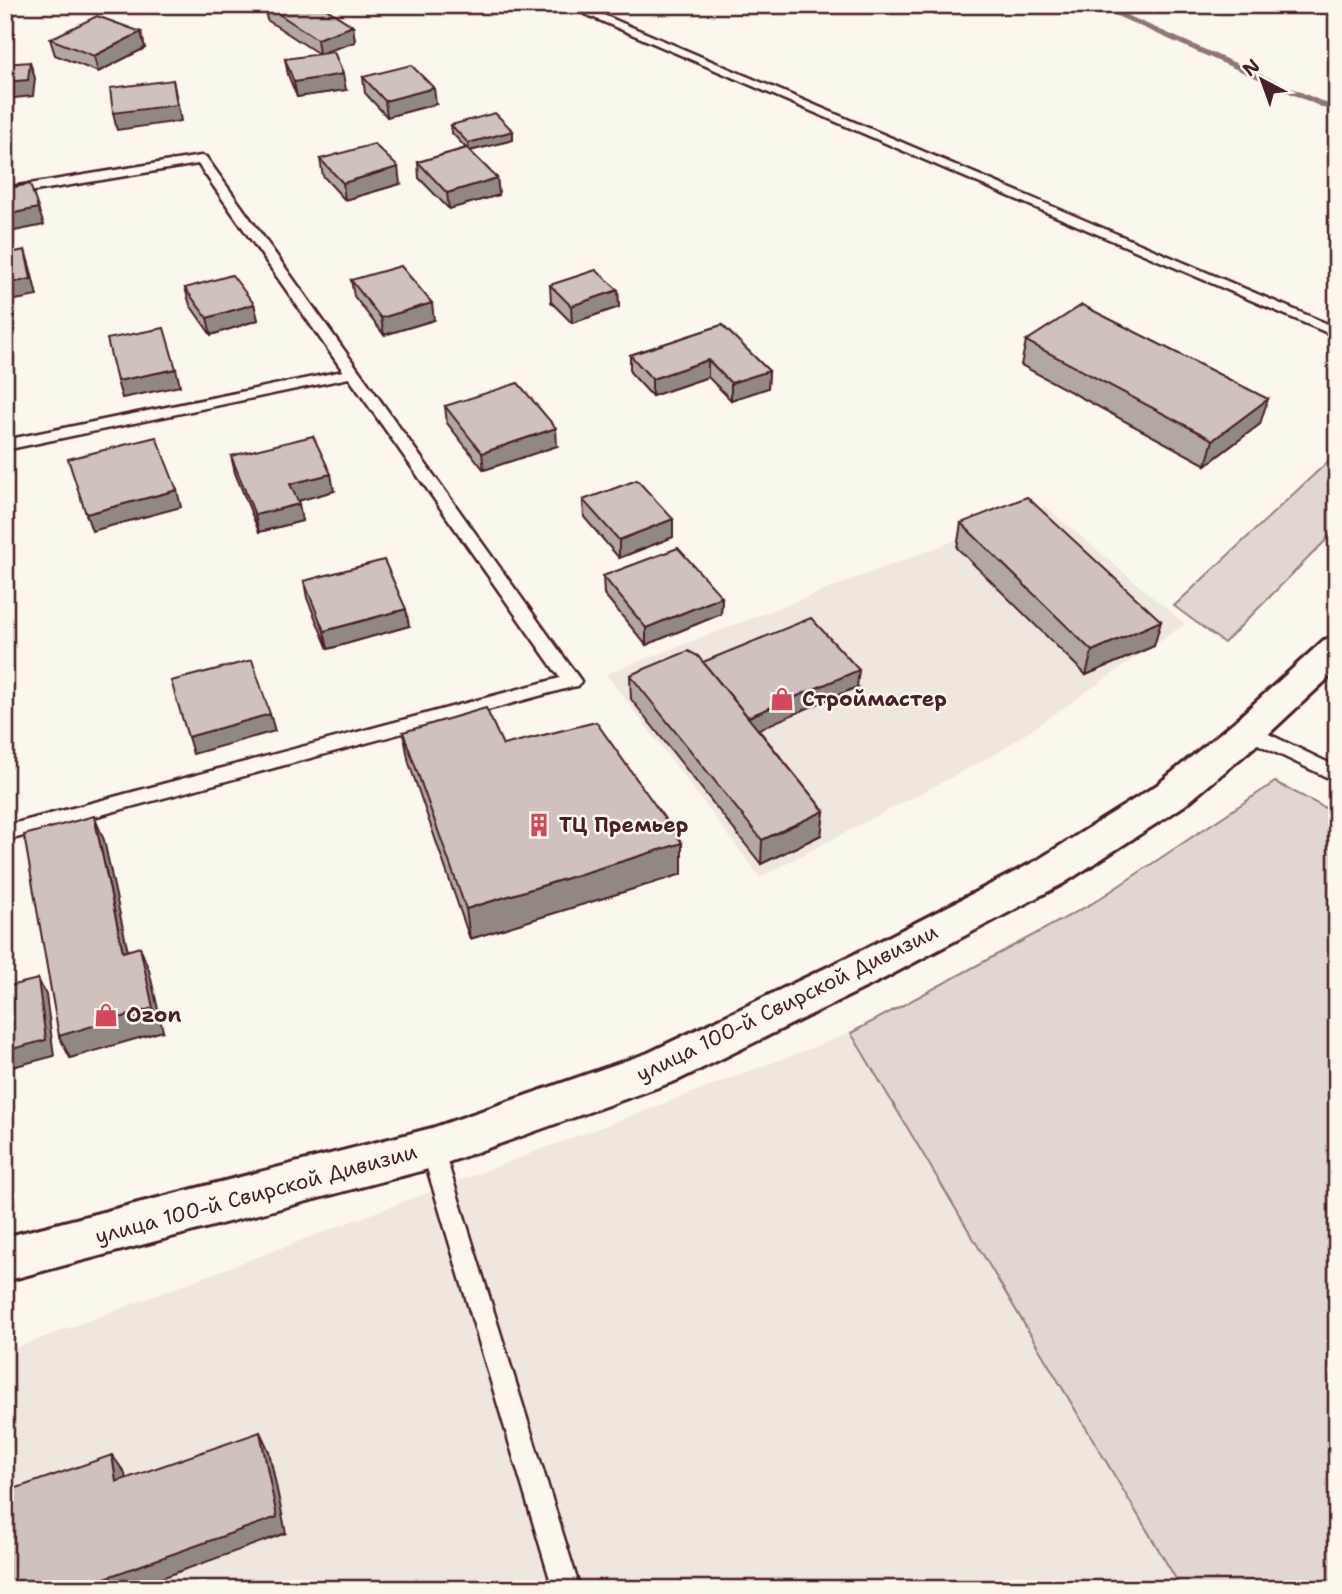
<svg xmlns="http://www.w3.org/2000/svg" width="1342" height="1594" font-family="'Shantell Sans',sans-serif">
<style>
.built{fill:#eee7de}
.green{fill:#e2d7d0;stroke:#967b7e;stroke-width:2}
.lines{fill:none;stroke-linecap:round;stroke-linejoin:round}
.stream{fill:#907477;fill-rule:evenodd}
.service-casing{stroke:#4a1f2b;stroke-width:5}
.primary-casing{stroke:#4a1f2b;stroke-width:6}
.service{fill:#fbf7ec;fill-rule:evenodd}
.primary{fill:#fbf7ec;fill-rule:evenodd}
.wall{fill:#b2a7a2;stroke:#4a1f2b;stroke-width:2}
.shaded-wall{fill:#918884;stroke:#4a1f2b;stroke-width:2}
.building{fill:#cfc2bc;stroke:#4a1f2b;stroke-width:2}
.labels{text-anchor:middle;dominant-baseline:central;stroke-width:5;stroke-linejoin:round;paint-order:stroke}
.poi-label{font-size:21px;font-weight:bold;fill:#4a1f2b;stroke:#fbf7ec;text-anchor:start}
.street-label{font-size:21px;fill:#4a1f2b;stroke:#fbf7ec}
</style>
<rect width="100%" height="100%" fill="#fbf7ec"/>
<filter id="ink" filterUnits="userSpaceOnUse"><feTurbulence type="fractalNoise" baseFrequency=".0143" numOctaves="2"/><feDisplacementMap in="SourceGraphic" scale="14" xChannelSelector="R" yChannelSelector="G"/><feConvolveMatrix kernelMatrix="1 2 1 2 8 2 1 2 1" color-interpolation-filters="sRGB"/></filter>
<g filter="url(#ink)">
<path class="built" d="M 1045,506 L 1185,624 L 996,754 L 760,877 L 606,674 Z
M 851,1033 L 1182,1589 L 5,1589 L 5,1352 Z"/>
<path class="green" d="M 1337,453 L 1337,529 L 1224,643 L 1174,606 Z
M 1275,782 L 1337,814 L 1337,1589 L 1182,1589 L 851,1033 L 1093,903 Z"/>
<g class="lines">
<path class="stream" d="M 1092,5 L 1104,5 L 1337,108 L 1337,114 Z"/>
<g class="service-casing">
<path id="service" d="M 564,5 L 580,5 L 1337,328 L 1337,337 Z
M 201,156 L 206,157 L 581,681 L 578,686 L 572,687 L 5,841 L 5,826 L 560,678 L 349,378 L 5,450 L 5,440 L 343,371 L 198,164 L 5,196 L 5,188 Z
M 1248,724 L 1337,767 L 1337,782 L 1241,736 L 1239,731 L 1241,726 Z
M 432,1138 L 440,1141 L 443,1148 L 580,1589 L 553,1589 L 421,1148 L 424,1141 Z"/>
</g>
<g class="primary-casing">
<path id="primary" d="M 1337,637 L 1337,670 L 1261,741 L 1185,805 L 1064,883 L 883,979 L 678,1080 L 432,1168 L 5,1281 L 5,1237 L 432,1128 L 648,1053 L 853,955 L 1036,861 L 1157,785 L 1235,721 L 1324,640 Z"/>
</g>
<use href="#service" class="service"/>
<use href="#primary" class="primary"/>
</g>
<path class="wall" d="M 264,5 L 320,5 L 353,26 L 355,42 L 319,54 L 267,20 Z
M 141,32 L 145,48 L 98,72 L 55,55 L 50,39 Z
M 285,59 L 346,90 L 297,97 L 288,75 Z
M 363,77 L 436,104 L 387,117 L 365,93 Z
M 451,125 L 513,131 L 513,140 L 470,151 L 497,178 L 499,195 L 449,209 L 419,178 L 418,162 L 466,148 L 452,133 Z
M 320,159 L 400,184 L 345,200 L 323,176 Z
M 351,280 L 434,320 L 384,335 L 354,296 Z
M 550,285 L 618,290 L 619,307 L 572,323 L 551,302 Z
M 185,288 L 254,304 L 258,320 L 211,335 L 190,305 Z
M 722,325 L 769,371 L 768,388 L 731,400 L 708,377 L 652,396 L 630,372 L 630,355 Z
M 1026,341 L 1260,424 L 1206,465 L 1021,365 Z
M 445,406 L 557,446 L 484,470 L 447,423 Z
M 231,456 L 334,491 L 297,501 L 302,521 L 259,532 L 235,473 Z
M 583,500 L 673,519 L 673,537 L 619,558 L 584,517 Z
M 961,523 L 1161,621 L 1154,646 L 1086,675 L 957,548 Z
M 603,576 L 722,597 L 721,614 L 646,645 L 604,594 Z
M 304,581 L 409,626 L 328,649 L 307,598 Z
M 703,662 L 857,687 L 758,729 L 824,811 L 821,835 L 761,864 L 631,699 L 630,675 Z
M 403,732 L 503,745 L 682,843 L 682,874 L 470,939 L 409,763 Z"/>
<path class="shaded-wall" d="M 353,26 L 355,42 L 319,54 L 317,39 Z
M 141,32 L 145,48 L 98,72 L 94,56 Z
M 30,62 L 35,78 L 33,96 L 5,99 L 5,82 Z
M 343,74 L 346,90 L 297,97 L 294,82 Z
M 173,80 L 181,121 L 117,130 L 113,113 Z
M 434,88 L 436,104 L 387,117 L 385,101 Z
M 5,120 L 10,136 L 12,166 L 5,166 Z
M 513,131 L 513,140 L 469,151 L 468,143 Z
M 398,167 L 400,184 L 345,200 L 343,183 Z
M 497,178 L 499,195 L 449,209 L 447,193 Z
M 38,208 L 44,225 L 5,233 L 5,215 Z
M 25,250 L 30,267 L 37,296 L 5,302 L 5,284 Z
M 618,290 L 619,307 L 572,323 L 571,306 Z
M 432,303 L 434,320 L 384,335 L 381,318 Z
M 254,304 L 258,320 L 211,335 L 207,318 Z
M 708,360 L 708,377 L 652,396 L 652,379 Z
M 176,369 L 180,386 L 122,398 L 117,381 Z
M 769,371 L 768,388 L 731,400 L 731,383 Z
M 5,372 L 8,388 L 5,389 Z
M 1268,399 L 1260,424 L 1206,465 L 1213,440 Z
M 556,428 L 557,446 L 484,470 L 482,453 Z
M 331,474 L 334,491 L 294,502 L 290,484 Z
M 177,490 L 181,507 L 92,531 L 86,514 Z
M 299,504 L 302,521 L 259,532 L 255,515 Z
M 673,519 L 673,537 L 619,558 L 619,540 Z
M 722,597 L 721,614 L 646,645 L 646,628 Z
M 406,609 L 409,626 L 328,649 L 324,631 Z
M 1161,621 L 1154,646 L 1086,675 L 1092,651 Z
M 859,670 L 857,687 L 743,736 L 744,719 Z
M 270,714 L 275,731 L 193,754 L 188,737 Z
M 824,811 L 821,835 L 761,864 L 762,840 Z
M 94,816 L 104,840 L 133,975 L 123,952 Z
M 682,843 L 682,874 L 470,939 L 466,909 Z
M 140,947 L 149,970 L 163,1031 L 70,1058 L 59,1036 Z
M 38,979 L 46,995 L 54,1056 L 5,1069 L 5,1051 Z
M 260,1432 L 269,1451 L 286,1533 L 131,1589 L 74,1589 Z
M 112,1455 L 125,1473 L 128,1499 L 116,1482 Z"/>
<path class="building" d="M 265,5 L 320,5 L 353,26 L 317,39 Z
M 97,16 L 141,32 L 94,56 L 50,39 Z
M 334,52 L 343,74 L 294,82 L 285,59 Z
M 30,62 L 28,80 L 5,82 L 5,64 Z
M 411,65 L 434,88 L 385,101 L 363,77 Z
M 173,80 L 177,105 L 113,113 L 110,88 Z
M 495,113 L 513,131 L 468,143 L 451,125 Z
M 5,120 L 6,149 L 5,150 Z
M 374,144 L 398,167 L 343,183 L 320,159 Z
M 467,148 L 497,178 L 447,193 L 418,162 Z
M 30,184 L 38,208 L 5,215 L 5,189 Z
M 25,250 L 31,279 L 5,284 L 5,254 Z
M 401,266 L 432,303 L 381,318 L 351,280 Z
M 596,270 L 618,290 L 571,306 L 550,285 Z
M 232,275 L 254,304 L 207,318 L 185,288 Z
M 1082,305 L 1268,399 L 1213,440 L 1026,341 Z
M 722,325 L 769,371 L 731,383 L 708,360 L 652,379 L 630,355 Z
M 164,328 L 176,369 L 117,381 L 107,339 Z
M 518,383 L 556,428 L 482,453 L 445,406 Z
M 313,436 L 331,474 L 290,484 L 299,504 L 255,515 L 231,456 Z
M 156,437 L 177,490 L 86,514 L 68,459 Z
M 637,480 L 673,519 L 619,540 L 583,500 Z
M 1027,497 L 1161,621 L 1092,651 L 961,523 Z
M 678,548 L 722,597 L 646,628 L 603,576 Z
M 384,560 L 406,609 L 324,631 L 304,581 Z
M 811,618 L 859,670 L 748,717 L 703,662 Z
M 688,651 L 698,656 L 824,811 L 762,840 L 630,675 Z
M 252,660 L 270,714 L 188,737 L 171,681 Z
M 486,708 L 503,745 L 596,722 L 682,843 L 466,909 L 403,732 Z
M 94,816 L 123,952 L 140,947 L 153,1008 L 59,1036 L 24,835 Z
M 38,979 L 46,1040 L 5,1051 L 5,987 Z
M 260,1432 L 277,1517 L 74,1589 L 5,1589 L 5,1492 L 112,1455 L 116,1482 Z"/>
</g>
<defs>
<g id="shop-bare" transform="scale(1.89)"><path d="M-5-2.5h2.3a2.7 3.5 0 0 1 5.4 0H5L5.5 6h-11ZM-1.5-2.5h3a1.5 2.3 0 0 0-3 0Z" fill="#d1495b" stroke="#fbf7ec" stroke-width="2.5" paint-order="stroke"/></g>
<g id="building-bare" transform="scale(1.89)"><path d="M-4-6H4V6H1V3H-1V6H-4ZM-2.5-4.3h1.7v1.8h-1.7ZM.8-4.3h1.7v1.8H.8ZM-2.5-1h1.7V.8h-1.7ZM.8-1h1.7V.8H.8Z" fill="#d1495b" stroke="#fbf7ec" stroke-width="2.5" paint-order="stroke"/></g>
</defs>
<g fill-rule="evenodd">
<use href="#shop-bare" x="782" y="699"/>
<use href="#building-bare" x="539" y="825"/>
<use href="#shop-bare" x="106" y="1015"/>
</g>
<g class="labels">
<g class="poi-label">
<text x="802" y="699">Строймастер</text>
<text x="559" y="825">ТЦ Премьер</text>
<text x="126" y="1015">Ozon</text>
</g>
<g class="street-label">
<text transform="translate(787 1003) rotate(-26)">улица 100-й Свирской Дивизии</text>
<text transform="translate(256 1194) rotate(-15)">улица 100-й Свирской Дивизии</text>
</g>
</g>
<rect width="1342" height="1594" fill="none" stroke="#fbf7ec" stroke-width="28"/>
<rect x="14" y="14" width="1314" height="1566" fill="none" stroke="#4a1f2b" stroke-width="2.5" filter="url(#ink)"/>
<g transform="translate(1262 80) rotate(319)" stroke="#fbf7ec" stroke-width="5" paint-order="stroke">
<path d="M0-5L12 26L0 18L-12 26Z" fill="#4a1f2b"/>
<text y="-10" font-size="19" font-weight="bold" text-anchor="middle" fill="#4a1f2b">N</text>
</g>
</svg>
